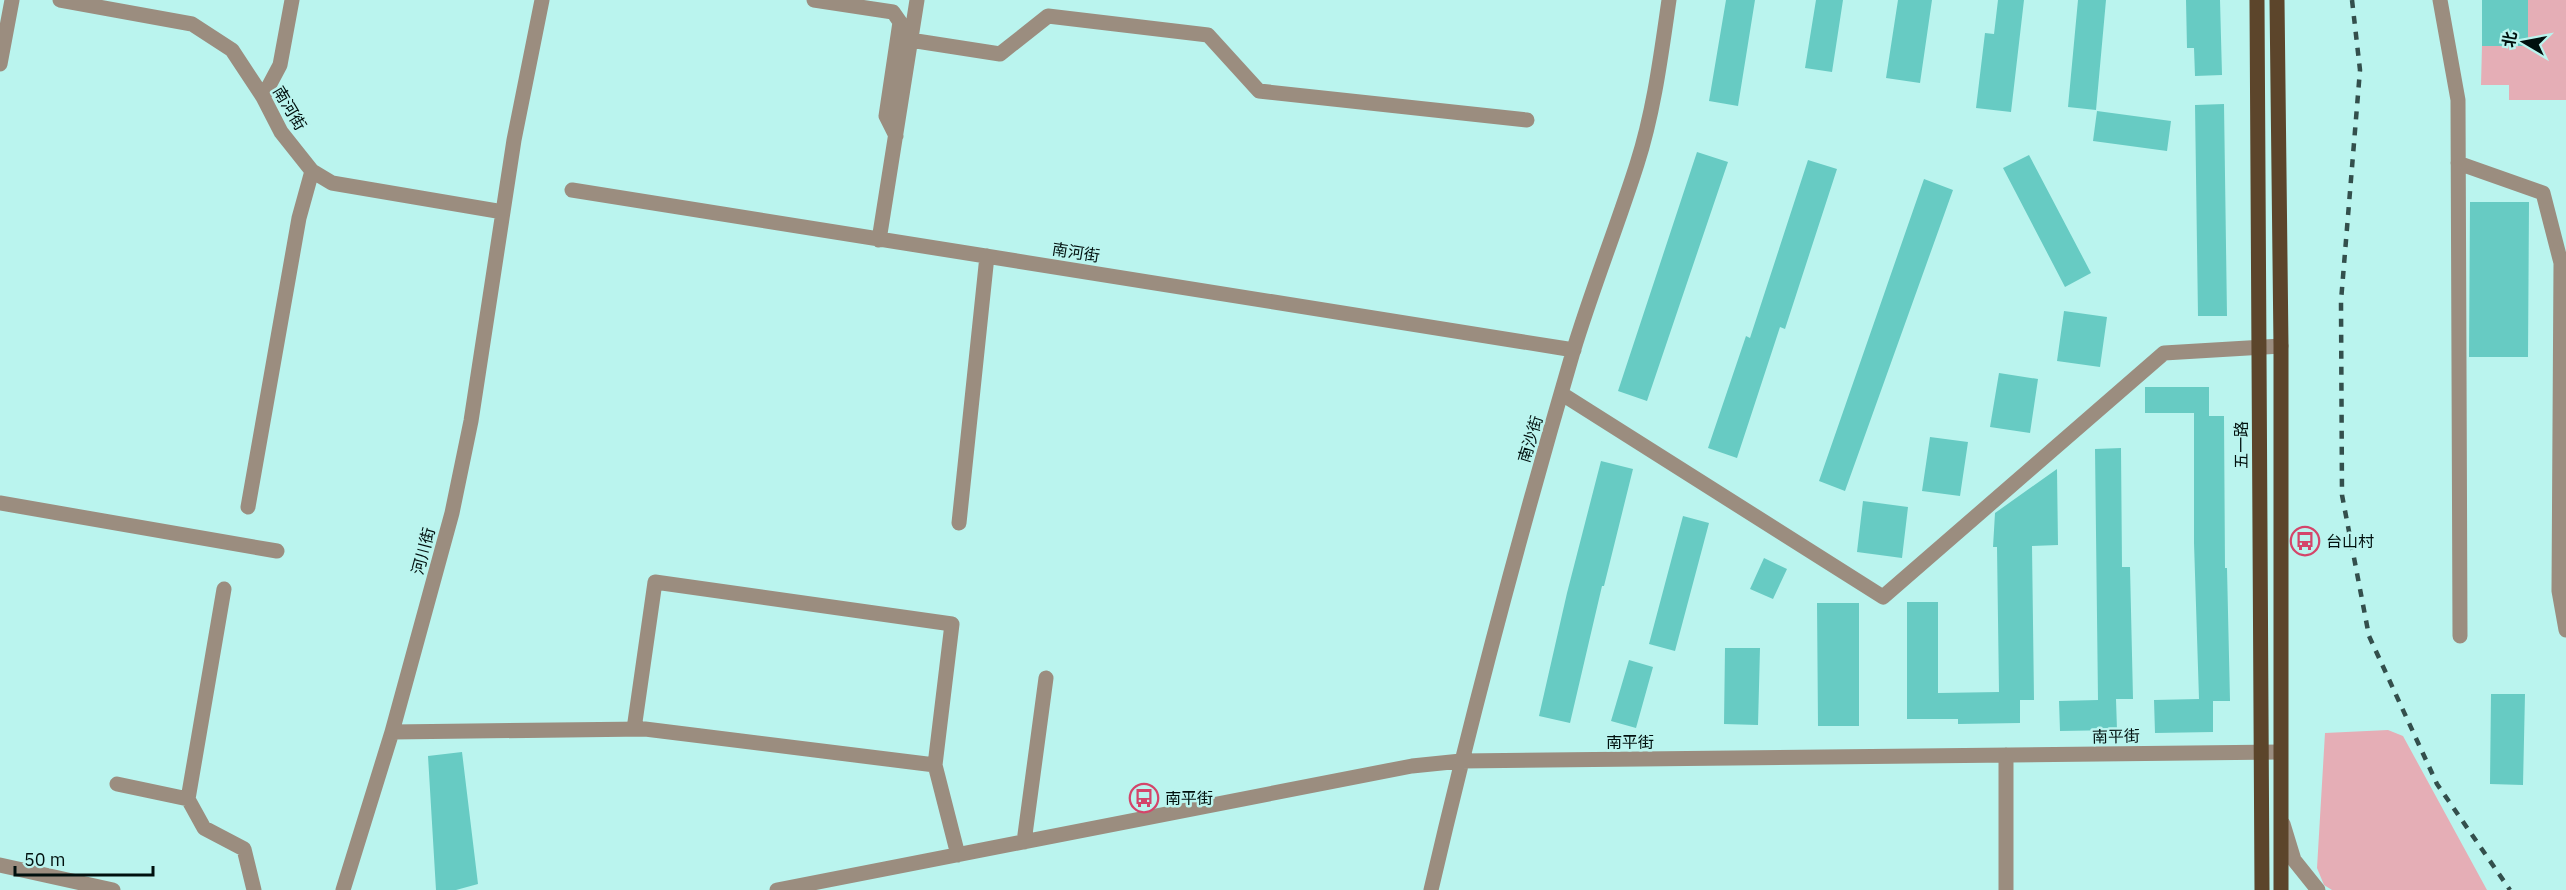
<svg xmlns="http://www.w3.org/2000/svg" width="2566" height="890" font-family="'IBM Plex Sans','Noto Sans SC',sans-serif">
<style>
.green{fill:#e5aeb6}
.building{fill:#67cbc3}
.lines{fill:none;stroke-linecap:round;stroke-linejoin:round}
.minor{stroke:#9b8d7f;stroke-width:15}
.major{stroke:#5c452b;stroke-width:15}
.rail{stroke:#334f4c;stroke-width:4.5;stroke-dasharray:8 8;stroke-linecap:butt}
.labels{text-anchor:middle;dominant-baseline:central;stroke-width:5;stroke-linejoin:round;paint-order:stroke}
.street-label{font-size:16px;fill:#00100e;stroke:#baf4ee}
.poi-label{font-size:16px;fill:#00100e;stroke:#baf4ee;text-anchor:start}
</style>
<rect width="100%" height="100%" fill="#baf4ee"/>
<path class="green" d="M 2528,0 L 2566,0 L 2566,100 L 2509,100 L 2509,85 L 2481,85 L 2482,46 L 2528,46 Z
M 2388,730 L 2403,736 L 2487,890 L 2332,890 L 2324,885 L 2317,868 L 2325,733 Z"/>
<path class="building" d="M 1726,0 L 1755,0 L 1738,106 L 1709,101 Z
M 1816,0 L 1843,0 L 1832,72 L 1805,68 Z
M 1898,0 L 1932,0 L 1920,83 L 1886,78 Z
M 1998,0 L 2024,0 L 2011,112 L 1976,108 L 1985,33 L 1994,34 Z
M 2078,0 L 2106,0 L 2096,110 L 2068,107 Z
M 2186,0 L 2220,0 L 2222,75 L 2195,76 L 2194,48 L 2187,48 Z
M 2482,0 L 2528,0 L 2528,46 L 2482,46 Z
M 2224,104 L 2227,316 L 2198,316 L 2195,105 Z
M 2097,111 L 2171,121 L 2167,151 L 2093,141 Z
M 1697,152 L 1728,162 L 1647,401 L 1618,391 Z
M 2029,155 L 2091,273 L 2065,287 L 2003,168 Z
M 1808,160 L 1837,169 L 1785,329 L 1780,327 L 1737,458 L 1708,448 L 1746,336 L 1750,338 Z
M 1924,179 L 1953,190 L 1845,491 L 1819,481 Z
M 2470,202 L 2529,202 L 2528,357 L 2469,357 Z
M 2064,311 L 2107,317 L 2100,367 L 2057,361 Z
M 1999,373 L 2038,379 L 2030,433 L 1990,427 Z
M 2145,387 L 2209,387 L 2209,416 L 2224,416 L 2225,568 L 2227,568 L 2230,701 L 2213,701 L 2213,732 L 2155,733 L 2154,700 L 2199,699 L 2194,543 L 2194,413 L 2145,413 Z
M 1930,437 L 1968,442 L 1960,496 L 1922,491 Z
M 2121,448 L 2122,567 L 2130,567 L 2133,699 L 2116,699 L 2117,730 L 2060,731 L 2059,701 L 2098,700 L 2095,449 Z
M 1601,461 L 1633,469 L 1604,586 L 1602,586 L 1570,723 L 1539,716 L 1567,593 Z
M 2057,469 L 2058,545 L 2032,546 L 2034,700 L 2020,700 L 2020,723 L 1958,724 L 1958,719 L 1907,719 L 1907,602 L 1938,602 L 1938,693 L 1999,692 L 1997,547 L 1993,547 L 1995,513 Z
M 1863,501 L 1908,507 L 1902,558 L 1857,552 Z
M 1683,516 L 1709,523 L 1675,651 L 1649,644 Z
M 1764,558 L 1787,569 L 1773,599 L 1750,589 Z
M 1817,603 L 1859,603 L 1859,726 L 1818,726 Z
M 1725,648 L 1760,648 L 1758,725 L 1724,724 Z
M 1629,660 L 1653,667 L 1636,728 L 1611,721 Z
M 2491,694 L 2525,694 L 2523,785 L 2490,784 Z
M 462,752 L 478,884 L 456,890 L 436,890 L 428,756 Z"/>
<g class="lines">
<path class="minor" d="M 60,0 L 192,24 L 232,50 L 263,97 L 281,132 L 312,171 L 332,183 L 503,212
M 814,0 L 893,12 L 900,22 L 886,116 L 896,136
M 2440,0 L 2458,100 L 2460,636
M 910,40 L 1000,54 L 1048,16 L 1208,35 L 1259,91 L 1527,120
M 0,64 L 12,0
M 263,97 L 280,65 L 292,0
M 2458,163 L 2543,193 L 2561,263 L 2559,591 L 2566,630
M 572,190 L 1574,350
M 879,240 L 917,0
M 1562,394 L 1883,597 L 2164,353 L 2281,346
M 0,503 L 277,551
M 248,507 L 299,218 L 312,171
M 959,523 L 987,256
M 634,729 L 655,582 L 952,624 L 935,765 L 958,855
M 392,732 L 645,729 L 935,765
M 117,784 L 188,799 L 204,828 L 244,849 L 254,890
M 188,799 L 224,589
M 2283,824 L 2294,860 L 2318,890
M 1024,842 L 1046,678
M 0,865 L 113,890
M 343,890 L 392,732 L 452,513 L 471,421 L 514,140 L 542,0
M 777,890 L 1412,766 L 1461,761 L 2280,752
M 1431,890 C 1473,709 1521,530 1573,352 C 1592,289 1617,227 1637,164 C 1654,111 1661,55 1669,0
M 2006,890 L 2006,755"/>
<path class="major" d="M 2257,0 L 2262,890
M 2277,0 L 2281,346 L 2281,890"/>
<path class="rail" d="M 2352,0 L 2360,70 L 2341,301 L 2342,495 L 2369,636 L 2437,784 L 2510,890"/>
</g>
<defs>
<g id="bus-ring" transform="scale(1.5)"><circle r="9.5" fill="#baf4ee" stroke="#d4456a" stroke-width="1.5"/><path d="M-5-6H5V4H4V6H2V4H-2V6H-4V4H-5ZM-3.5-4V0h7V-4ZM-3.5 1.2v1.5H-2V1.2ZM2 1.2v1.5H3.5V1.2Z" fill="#d4456a"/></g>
</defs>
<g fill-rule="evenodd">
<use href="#bus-ring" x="2305" y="541"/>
<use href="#bus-ring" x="1144" y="798"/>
</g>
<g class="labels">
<g class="street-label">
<text transform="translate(290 108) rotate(59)">南河街</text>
<text transform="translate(1076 252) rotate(9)">南河街</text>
<text transform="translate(1530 439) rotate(-73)">南沙街</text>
<text transform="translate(2241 445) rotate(-90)">五一路</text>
<text transform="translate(423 551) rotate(-75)">河川街</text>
<text transform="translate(2116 736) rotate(-1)">南平街</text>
<text x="1630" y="742">南平街</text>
</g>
<g class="poi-label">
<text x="2326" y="541">台山村</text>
<text x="1165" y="798">南平街</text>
</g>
</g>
<g transform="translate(2524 42) rotate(280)" stroke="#baf4ee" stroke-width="4.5" paint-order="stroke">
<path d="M0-4.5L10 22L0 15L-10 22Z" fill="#00100e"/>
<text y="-9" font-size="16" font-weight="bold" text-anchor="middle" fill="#00100e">北</text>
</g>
<path d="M15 866v9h138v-9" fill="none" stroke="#00100e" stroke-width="3"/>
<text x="24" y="866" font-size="18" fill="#00100e" stroke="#baf4ee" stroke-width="4.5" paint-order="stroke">50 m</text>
</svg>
